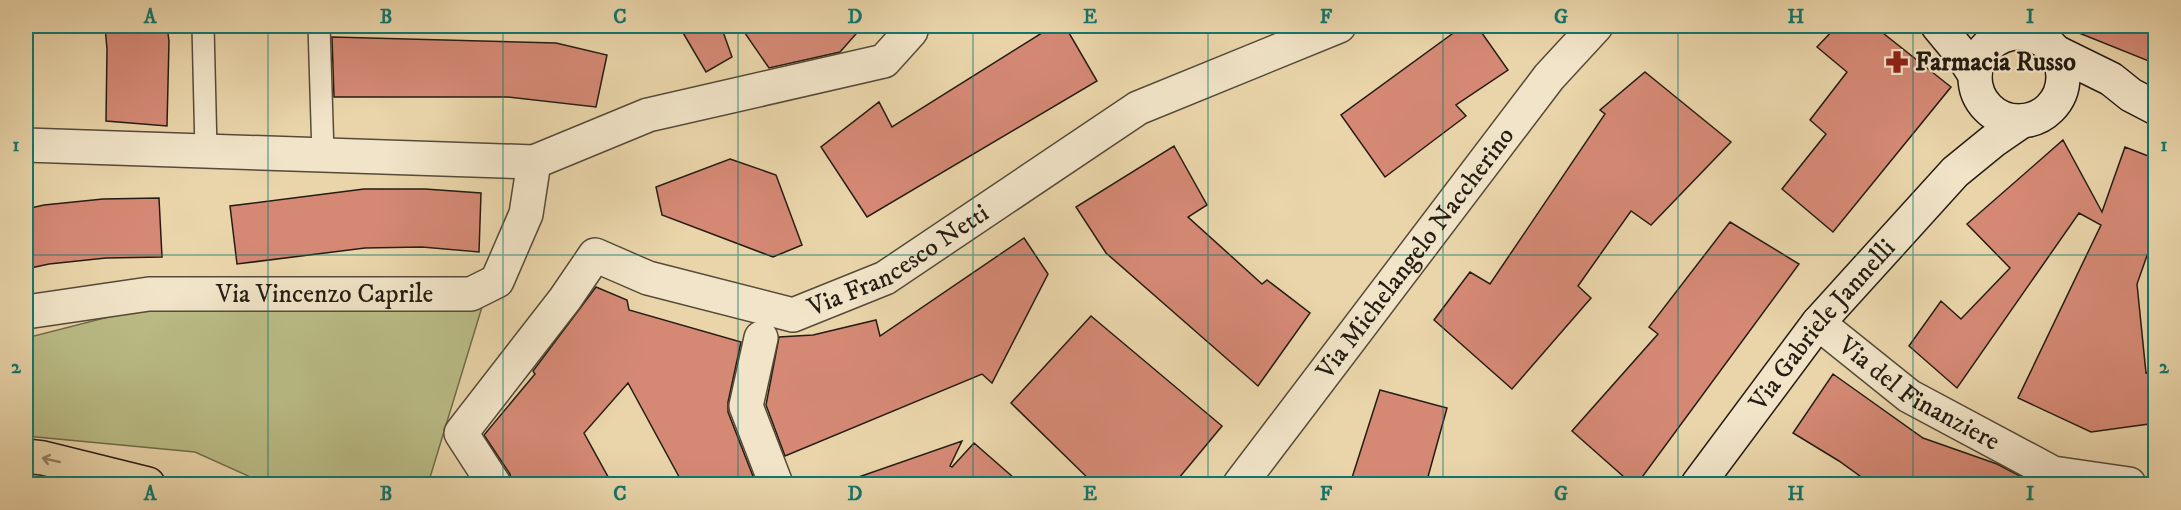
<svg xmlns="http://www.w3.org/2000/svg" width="2181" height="510" font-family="'IM FELL DW Pica',serif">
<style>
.green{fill:#babc86;stroke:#706c4c;stroke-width:1.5}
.building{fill:#d58975;stroke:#251d13;stroke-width:1.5}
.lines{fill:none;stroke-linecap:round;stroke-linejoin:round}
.service-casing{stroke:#564b39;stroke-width:24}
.minor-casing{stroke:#564b39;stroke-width:36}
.secondary-casing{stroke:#251d13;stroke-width:36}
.motorway-casing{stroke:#251d13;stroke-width:36}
.service{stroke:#f1e4c8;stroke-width:21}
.minor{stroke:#f1e4c8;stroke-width:33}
.secondary{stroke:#f1e4c8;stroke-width:33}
.motorway{stroke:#ead5aa;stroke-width:33}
.oneway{stroke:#918266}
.grid{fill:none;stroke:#0f766e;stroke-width:1.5;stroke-opacity:0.55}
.labels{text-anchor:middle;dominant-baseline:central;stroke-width:4.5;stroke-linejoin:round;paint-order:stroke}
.poi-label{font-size:26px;font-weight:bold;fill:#251d13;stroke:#f1e4c8;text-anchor:start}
.street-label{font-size:26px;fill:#251d13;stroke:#f1e4c8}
.neatline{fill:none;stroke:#0f766e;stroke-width:2}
.grid-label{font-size:20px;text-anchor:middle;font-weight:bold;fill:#0f766e}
</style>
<rect width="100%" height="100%" fill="#ead5aa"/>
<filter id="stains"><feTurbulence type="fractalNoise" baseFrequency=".00333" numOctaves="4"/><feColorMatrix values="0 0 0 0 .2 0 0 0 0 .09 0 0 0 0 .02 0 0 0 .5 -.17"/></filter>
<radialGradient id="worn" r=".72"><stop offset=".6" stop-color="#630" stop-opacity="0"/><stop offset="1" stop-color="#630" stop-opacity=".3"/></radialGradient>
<path class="green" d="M 482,307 L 428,484 L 266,484 L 195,452 L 26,436 L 26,338 L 132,311 Z"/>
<path class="building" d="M 105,26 L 167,26 L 169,41 L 167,126 L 106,121 L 107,49 Z
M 679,26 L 721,26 L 732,57 L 706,72 Z
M 740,26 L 863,26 L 840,52 L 769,68 Z
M 1053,26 L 1065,26 L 1097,81 L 867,217 L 821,147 L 879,102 L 892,127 Z
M 1463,26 L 1477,26 L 1508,70 L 1456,105 L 1466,116 L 1385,177 L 1341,115 Z
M 1837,26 L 1874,26 L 1951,87 L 1833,232 L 1782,189 L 1826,134 L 1810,120 L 1847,72 L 1817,47 Z
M 2064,26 L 2156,26 L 2156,64 L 2064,27 Z
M 332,37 L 556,43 L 607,55 L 596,107 L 507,97 L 334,97 Z
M 1645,72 L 1731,142 L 1651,225 L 1631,211 L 1578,286 L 1591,298 L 1512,389 L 1434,320 L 1470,272 L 1490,284 L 1605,114 L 1600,110 Z
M 2063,140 L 2102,212 L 2125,147 L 2156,159 L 2156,230 L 2137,284 L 2146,373 L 2156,371 L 2156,423 L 2091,432 L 2018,398 L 2101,225 L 2079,213 L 1957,388 L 1909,346 L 1941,301 L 1961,319 L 2010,268 L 1967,224 Z
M 1174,146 L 1207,205 L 1188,217 L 1262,284 L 1267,280 L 1310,313 L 1258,386 L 1106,253 L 1076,207 Z
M 730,159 L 776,175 L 802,245 L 773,257 L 662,215 L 656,187 Z
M 364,189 L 425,189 L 481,193 L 479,252 L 422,247 L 365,248 L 237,264 L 230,206 Z
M 159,198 L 162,257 L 106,258 L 49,264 L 26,269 L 26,209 L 44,205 L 103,199 Z
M 1730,222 L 1799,264 L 1637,484 L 1632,484 L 1572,431 L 1658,334 L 1649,327 Z
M 1024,238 L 1048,274 L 992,383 L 982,374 L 785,456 L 766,405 L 779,337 L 813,335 L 876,320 L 880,336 Z
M 596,287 L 627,300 L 629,310 L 741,342 L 728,402 L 728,412 L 756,484 L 683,484 L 628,383 L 584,433 L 612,484 L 512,484 L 510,474 L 484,435 L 535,374 L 533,371 Z
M 1091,316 L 1222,426 L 1174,484 L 1094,484 L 1011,403 Z
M 1833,374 L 1923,438 L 1997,464 L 2035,484 L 1871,484 L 1839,461 L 1793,433 Z
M 1380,390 L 1447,408 L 1426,484 L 1350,484 Z
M 962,441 L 950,466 L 952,467 L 974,443 L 1021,484 L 851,484 L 850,480 Z"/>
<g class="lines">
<g class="service-casing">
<path id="service" d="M 203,26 L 206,151
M 319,26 L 323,155"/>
</g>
<g class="minor-casing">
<g id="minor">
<path d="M 2041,39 L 2046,26"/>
<path d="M 26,145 L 534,162 L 648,115 L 884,61 L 911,31 L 912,26"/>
<path id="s1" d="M 26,312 L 149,294 L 471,294 L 497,281 L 526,214 L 534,162"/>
<path id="s2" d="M 1818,323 L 1909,396 L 2053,473 L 2129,484"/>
<path d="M 761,338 L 746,406 L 776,484"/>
<path id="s3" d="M 494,484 L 461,433 L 565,299 L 595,255 L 648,278 L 793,315 L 885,278 L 1138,108 L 1339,26"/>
<path id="s4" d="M 1240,484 L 1549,77 L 1596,26"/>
</g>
</g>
<g class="secondary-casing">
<g id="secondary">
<path d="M 1938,26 L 1962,55 L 1975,75"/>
<circle cx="2019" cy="77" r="44"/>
<path d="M 2054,51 L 2111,79 L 2131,95 L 2156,108"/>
<path id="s5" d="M 1698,484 L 1818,323 L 1955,172 L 1993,141 L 2022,121"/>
</g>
</g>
<g class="motorway-casing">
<path id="motorway" d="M 26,456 L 43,458 L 148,484"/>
</g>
<use href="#service" class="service"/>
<use href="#minor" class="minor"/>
<use href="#secondary" class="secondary"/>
<use href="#motorway" class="motorway"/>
</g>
<defs><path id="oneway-shaft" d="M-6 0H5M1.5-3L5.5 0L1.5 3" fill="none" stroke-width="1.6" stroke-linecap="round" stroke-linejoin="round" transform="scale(1.5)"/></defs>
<use class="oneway" href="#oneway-shaft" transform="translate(51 460) rotate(-167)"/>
<path class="grid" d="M 268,26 L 268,484M 503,26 L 503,484M 738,26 L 738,484M 973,26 L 973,484M 1208,26 L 1208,484M 1443,26 L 1443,484M 1678,26 L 1678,484M 1913,26 L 1913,484M 26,255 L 2156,255"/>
<defs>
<g id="pharmacy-bare" transform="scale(1.8)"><path d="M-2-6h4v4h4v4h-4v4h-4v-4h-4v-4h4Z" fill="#8f2418" stroke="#f1e4c8" stroke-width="2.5" paint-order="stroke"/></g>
</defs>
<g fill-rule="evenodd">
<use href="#pharmacy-bare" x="1897" y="62"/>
</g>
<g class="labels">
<g class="poi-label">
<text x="1915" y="62">Farmacia Russo</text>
</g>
<g class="street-label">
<text stroke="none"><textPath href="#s4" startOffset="290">Via Michelangelo Naccherino</textPath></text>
<text stroke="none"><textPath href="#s3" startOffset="610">Via Francesco Netti</textPath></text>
<text stroke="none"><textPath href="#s1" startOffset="300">Via Vincenzo Caprile</textPath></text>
<text stroke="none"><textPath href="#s5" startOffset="202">Via Gabriele Jannelli</textPath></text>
<text stroke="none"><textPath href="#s2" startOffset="124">Via del Finanziere</textPath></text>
</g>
</g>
<rect width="2181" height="510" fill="none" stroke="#ead5aa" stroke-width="66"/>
<rect x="33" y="33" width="2115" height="444" class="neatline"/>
<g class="grid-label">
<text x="150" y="23">A</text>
<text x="386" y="23">B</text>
<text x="620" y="23">C</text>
<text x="855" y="23">D</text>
<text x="1090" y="23">E</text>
<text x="1326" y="23">F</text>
<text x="1561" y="23">G</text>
<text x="1796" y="23">H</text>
<text x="2030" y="23">I</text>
<text x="16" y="151">1</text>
<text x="2164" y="151">1</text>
<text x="16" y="373">2</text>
<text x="2164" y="373">2</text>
<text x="150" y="500">A</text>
<text x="386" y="500">B</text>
<text x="620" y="500">C</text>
<text x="855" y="500">D</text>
<text x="1090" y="500">E</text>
<text x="1326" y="500">F</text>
<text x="1561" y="500">G</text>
<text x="1796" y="500">H</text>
<text x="2030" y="500">I</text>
</g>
<rect width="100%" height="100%" filter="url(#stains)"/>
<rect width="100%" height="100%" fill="url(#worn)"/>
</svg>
